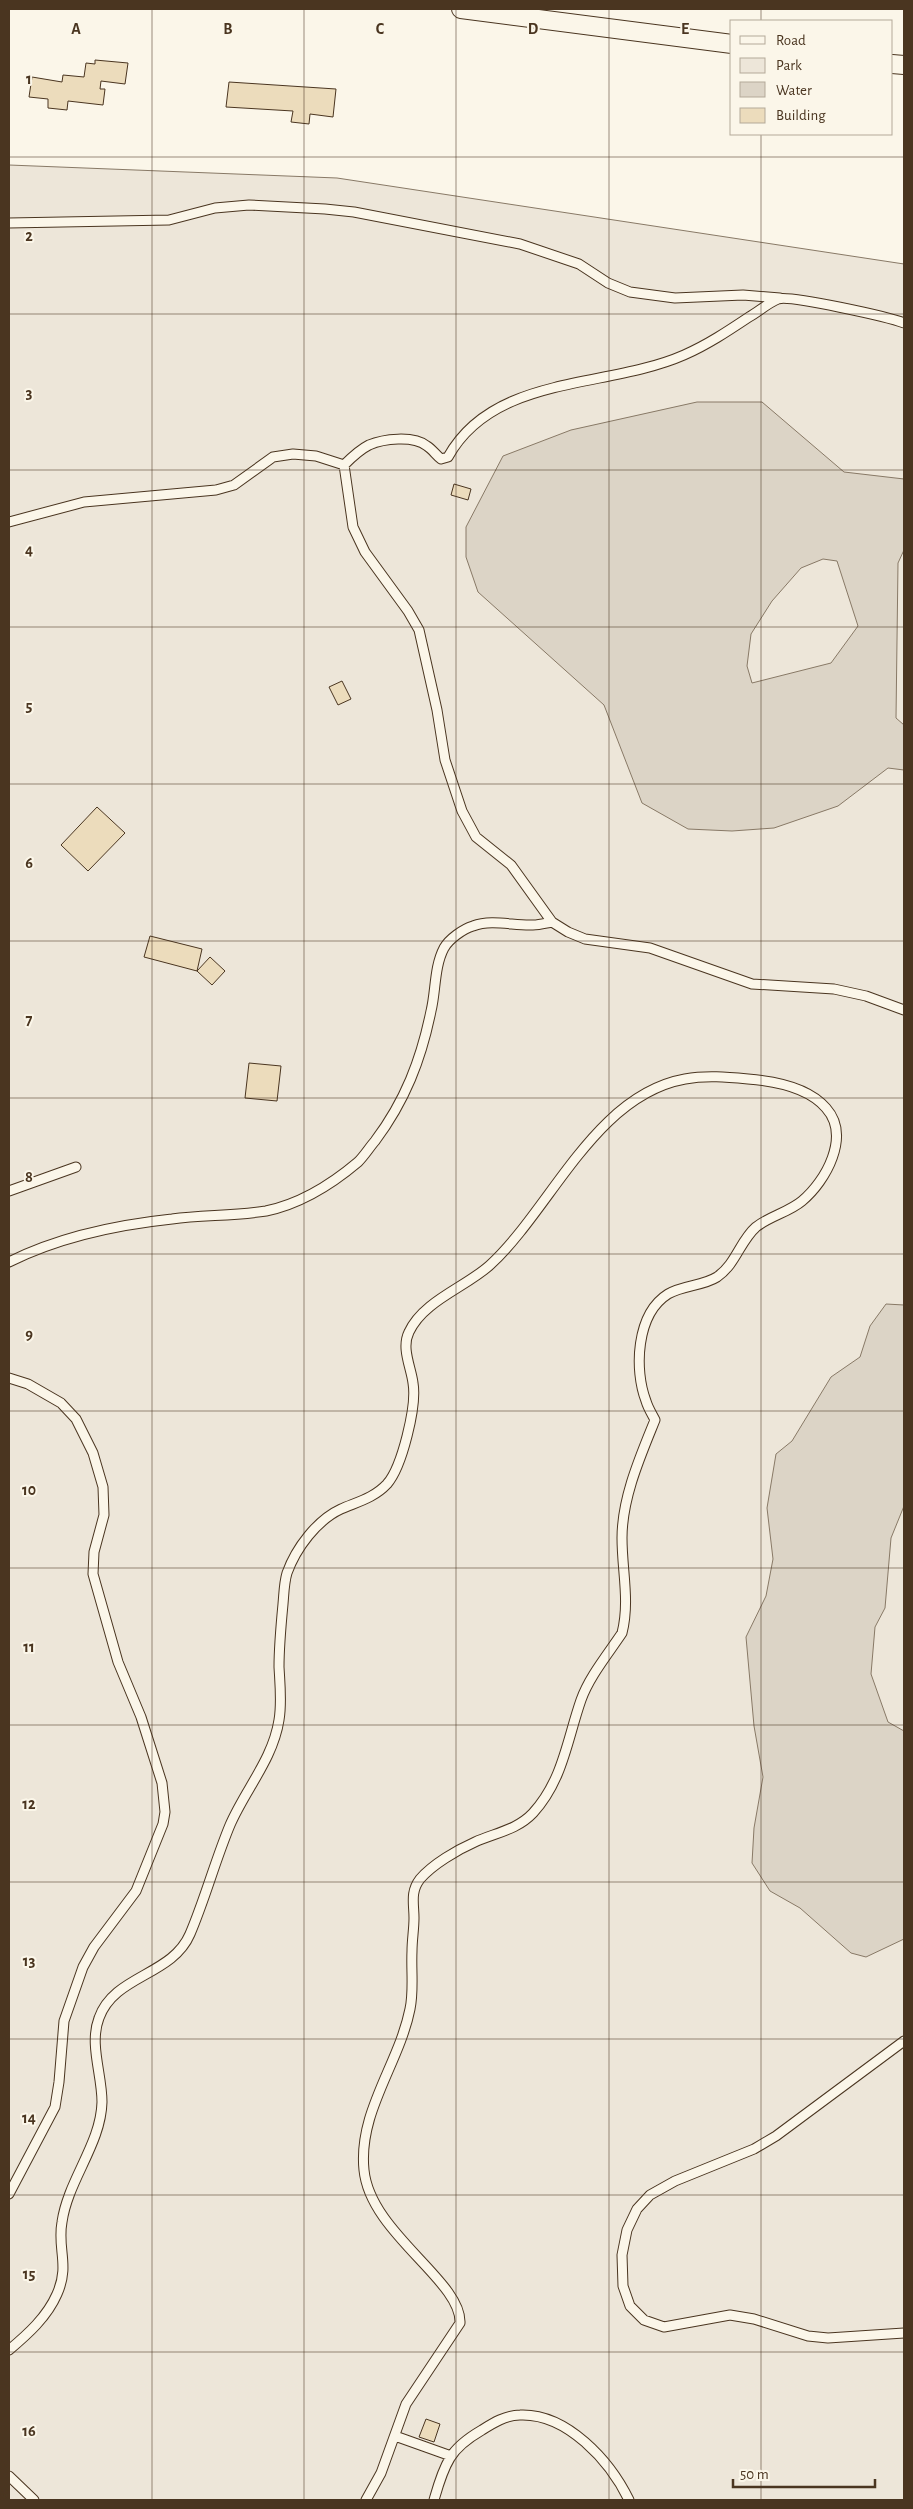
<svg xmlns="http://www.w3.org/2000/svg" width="913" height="2509" font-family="'Alegreya Sans',sans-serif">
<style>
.green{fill:#ede6d9;stroke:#887966}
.water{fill:#dcd4c6;stroke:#887966;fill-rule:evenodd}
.building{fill:#ecdcbc;stroke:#4a3520}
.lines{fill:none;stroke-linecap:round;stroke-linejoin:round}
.service-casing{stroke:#4a3520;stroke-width:11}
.minor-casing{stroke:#4a3520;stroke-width:20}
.service{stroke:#fbf6e9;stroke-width:9}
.minor{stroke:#fbf6e9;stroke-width:18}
.grid{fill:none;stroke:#4a3520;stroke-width:1;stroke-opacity:0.55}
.grid-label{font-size:16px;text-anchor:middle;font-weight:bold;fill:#4a3520;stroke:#fbf6e9;stroke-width:4;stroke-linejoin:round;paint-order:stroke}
</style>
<rect width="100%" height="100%" fill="#fbf6e9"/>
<path class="green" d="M 9,165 L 337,178 L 904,264 L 904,2500 L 9,2500 Z"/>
<path class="water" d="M 697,402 L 762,402 L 844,472 L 904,479 L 904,550 L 898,563 L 896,718 L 904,725 L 904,770 L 888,768 L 838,806 L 774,828 L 732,831 L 688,829 L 642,803 L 604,705 L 478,592 L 466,557 L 466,527 L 503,456 L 571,430 ZM 823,559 L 837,561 L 858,626 L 831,663 L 752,683 L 747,666 L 751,634 L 772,601 L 801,568 Z
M 886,1304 L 904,1305 L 904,1506 L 891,1538 L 885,1608 L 875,1627 L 871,1674 L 888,1722 L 904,1731 L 904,1939 L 866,1957 L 851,1953 L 800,1908 L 770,1891 L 752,1863 L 754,1828 L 763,1777 L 754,1726 L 746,1637 L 766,1596 L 773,1559 L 767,1508 L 776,1454 L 792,1441 L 831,1377 L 860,1357 L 870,1326 Z"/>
<path class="building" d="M 95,60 L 128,63 L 125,84 L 101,81 L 100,89 L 105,89 L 103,105 L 68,101 L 67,110 L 48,108 L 48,99 L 29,97 L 32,77 L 62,82 L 63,75 L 84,77 L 86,63 L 95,64 Z
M 229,82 L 336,89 L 333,117 L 310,114 L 309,124 L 291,122 L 293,111 L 226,107 Z
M 454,484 L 471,489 L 468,500 L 451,495 Z
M 342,681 L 351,699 L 338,705 L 329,687 Z
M 97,807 L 125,833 L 88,871 L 61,845 Z
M 150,936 L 202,949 L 197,971 L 144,957 Z
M 210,957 L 225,971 L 212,985 L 197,971 Z
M 249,1063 L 281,1066 L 277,1101 L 245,1098 Z
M 426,2419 L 440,2424 L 434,2442 L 419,2437 Z"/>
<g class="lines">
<g class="service-casing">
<path id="service" d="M 9,223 L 169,220 L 215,208 L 249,205 L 325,209 L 354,212 L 520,244 L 579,264 L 608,283 L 630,292 L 675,298 L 743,295 L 780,298
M 344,465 L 353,527 L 365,552 L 408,611 L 419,630 L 437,710 L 445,760 L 462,811 L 476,837 L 511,865 L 552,922 L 568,932 L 585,939 L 650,948 L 752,984 L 834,989 L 866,996 L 904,1010
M 9,522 L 84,502 L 216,490 L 234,485 L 273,457 L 293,454 L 316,456 L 344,465 C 352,457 359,450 369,445 C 383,439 413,435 427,446 C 432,449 436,455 441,459 L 448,457 C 494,374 607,389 684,355 C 707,345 728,331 749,317 C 758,312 768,303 778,299 C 790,295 889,317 904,323
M 9,1191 L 76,1167
M 9,1262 C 59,1237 115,1225 172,1219 C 203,1215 235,1216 266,1211 C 300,1204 332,1184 358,1162 C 364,1156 369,1148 375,1141 C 405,1101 421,1060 431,1011 C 436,991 434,967 444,948 C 449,939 463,929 473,926 C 492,919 514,926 533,925 C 540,925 546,923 552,922
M 9,1378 L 28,1384 L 61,1403 L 76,1419 L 93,1453 L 103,1487 L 104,1515 L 94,1552 L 93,1574 L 118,1662 L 141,1717 L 162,1783 L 165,1812 L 163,1824 L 136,1891 L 94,1947 L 83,1967 L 64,2021 L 59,2082 L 55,2107 L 9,2194
M 904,2041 L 776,2136 L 754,2149 L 675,2181 L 650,2195 L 637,2209 L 627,2230 L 622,2255 L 623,2286 L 630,2306 L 644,2320 L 664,2327 L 730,2315 L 754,2319 L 808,2336 L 828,2338 L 904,2333
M 9,2350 C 28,2334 47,2317 57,2294 C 70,2265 57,2249 62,2222 C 68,2180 101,2144 102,2102 C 102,2074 89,2044 99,2018 C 114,1975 172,1976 190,1934 C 205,1899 215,1861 230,1825 C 245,1790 273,1759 279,1720 C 282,1703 280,1685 279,1667 C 279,1646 281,1625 283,1604 C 284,1593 284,1583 287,1573 C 296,1548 317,1520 341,1509 C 357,1502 374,1498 387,1484 C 402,1467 417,1406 413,1383 C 411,1367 401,1348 409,1332 C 423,1301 466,1287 490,1265 C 551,1209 595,1095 685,1079 C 706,1075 727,1077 748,1079 C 774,1081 808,1087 826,1108 C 851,1136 826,1181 802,1201 C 789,1212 770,1216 756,1227 C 740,1241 736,1264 717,1277 C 703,1286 683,1285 668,1294 C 636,1314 634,1370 646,1401 C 648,1408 652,1414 655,1420 C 640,1457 622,1498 622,1538 C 622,1571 630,1601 622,1633 C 608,1654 589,1677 581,1700 C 567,1740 563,1780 533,1813 C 517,1830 495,1833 475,1842 C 457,1850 433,1864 420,1879 C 410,1892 414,1904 414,1918 C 414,1929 412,1940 412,1951 C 411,1971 414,1990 410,2009 C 399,2064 358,2112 364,2170 C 370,2233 462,2281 460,2323 L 406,2404 L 381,2473 L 366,2500
M 395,2436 L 451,2456
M 9,2476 L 34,2500
M 434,2500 C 438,2486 442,2471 450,2458 C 457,2446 470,2437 482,2430 C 493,2423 506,2415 520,2415 C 567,2413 610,2461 629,2500"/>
</g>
<g class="minor-casing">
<path id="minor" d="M 461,9 L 732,44
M 892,64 L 904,65"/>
</g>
<use href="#service" class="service"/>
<use href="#minor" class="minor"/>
</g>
<path class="grid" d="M 152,9 L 152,2500M 304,9 L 304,2500M 456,9 L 456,2500M 609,9 L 609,2500M 761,9 L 761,21M 761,134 L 761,2500M 9,157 L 904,157M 9,314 L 904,314M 9,470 L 904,470M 9,627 L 904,627M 9,784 L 904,784M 9,941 L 904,941M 9,1098 L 904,1098M 9,1254 L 904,1254M 9,1411 L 904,1411M 9,1568 L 904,1568M 9,1725 L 904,1725M 9,1882 L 904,1882M 9,2039 L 904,2039M 9,2195 L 904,2195M 9,2352 L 904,2352"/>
<g class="grid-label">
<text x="76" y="34">A</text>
<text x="228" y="34">B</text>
<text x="380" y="34">C</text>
<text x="533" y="34">D</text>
<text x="685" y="34">E</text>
<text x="29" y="84">1</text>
<text x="29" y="241">2</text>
<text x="29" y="398">3</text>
<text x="29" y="555">4</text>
<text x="29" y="711">5</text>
<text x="29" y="868">6</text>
<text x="29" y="1025">7</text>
<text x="29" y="1182">8</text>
<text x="29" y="1339">9</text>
<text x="29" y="1495">10</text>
<text x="29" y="1652">11</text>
<text x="29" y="1809">12</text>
<text x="29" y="1966">13</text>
<text x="29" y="2123">14</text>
<text x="29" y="2279">15</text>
<text x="29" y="2436">16</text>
</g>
<rect width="913" height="2509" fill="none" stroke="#4a3520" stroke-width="20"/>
<rect x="730" y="20" width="162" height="115" fill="#fbf6e9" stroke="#b4a999"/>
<rect x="740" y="36" width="25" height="8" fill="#fbf6e9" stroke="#b4a999"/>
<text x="776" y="45" font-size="15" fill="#4a3520">Road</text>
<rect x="740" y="58" width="25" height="15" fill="#ede6d9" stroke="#b4a999"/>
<text x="776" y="70" font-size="15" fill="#4a3520">Park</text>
<rect x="740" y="82" width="25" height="15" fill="#dcd4c6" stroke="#b4a999"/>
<text x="776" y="95" font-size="15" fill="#4a3520">Water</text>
<rect x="740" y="108" width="25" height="15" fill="#ecdcbc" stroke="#b4a999"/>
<text x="776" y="120" font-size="15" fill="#4a3520">Building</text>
<path d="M733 2479v8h142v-8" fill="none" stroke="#4a3520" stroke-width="2.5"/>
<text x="740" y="2479" font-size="15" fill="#4a3520" stroke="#fbf6e9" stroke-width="4" paint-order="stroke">50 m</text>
</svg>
